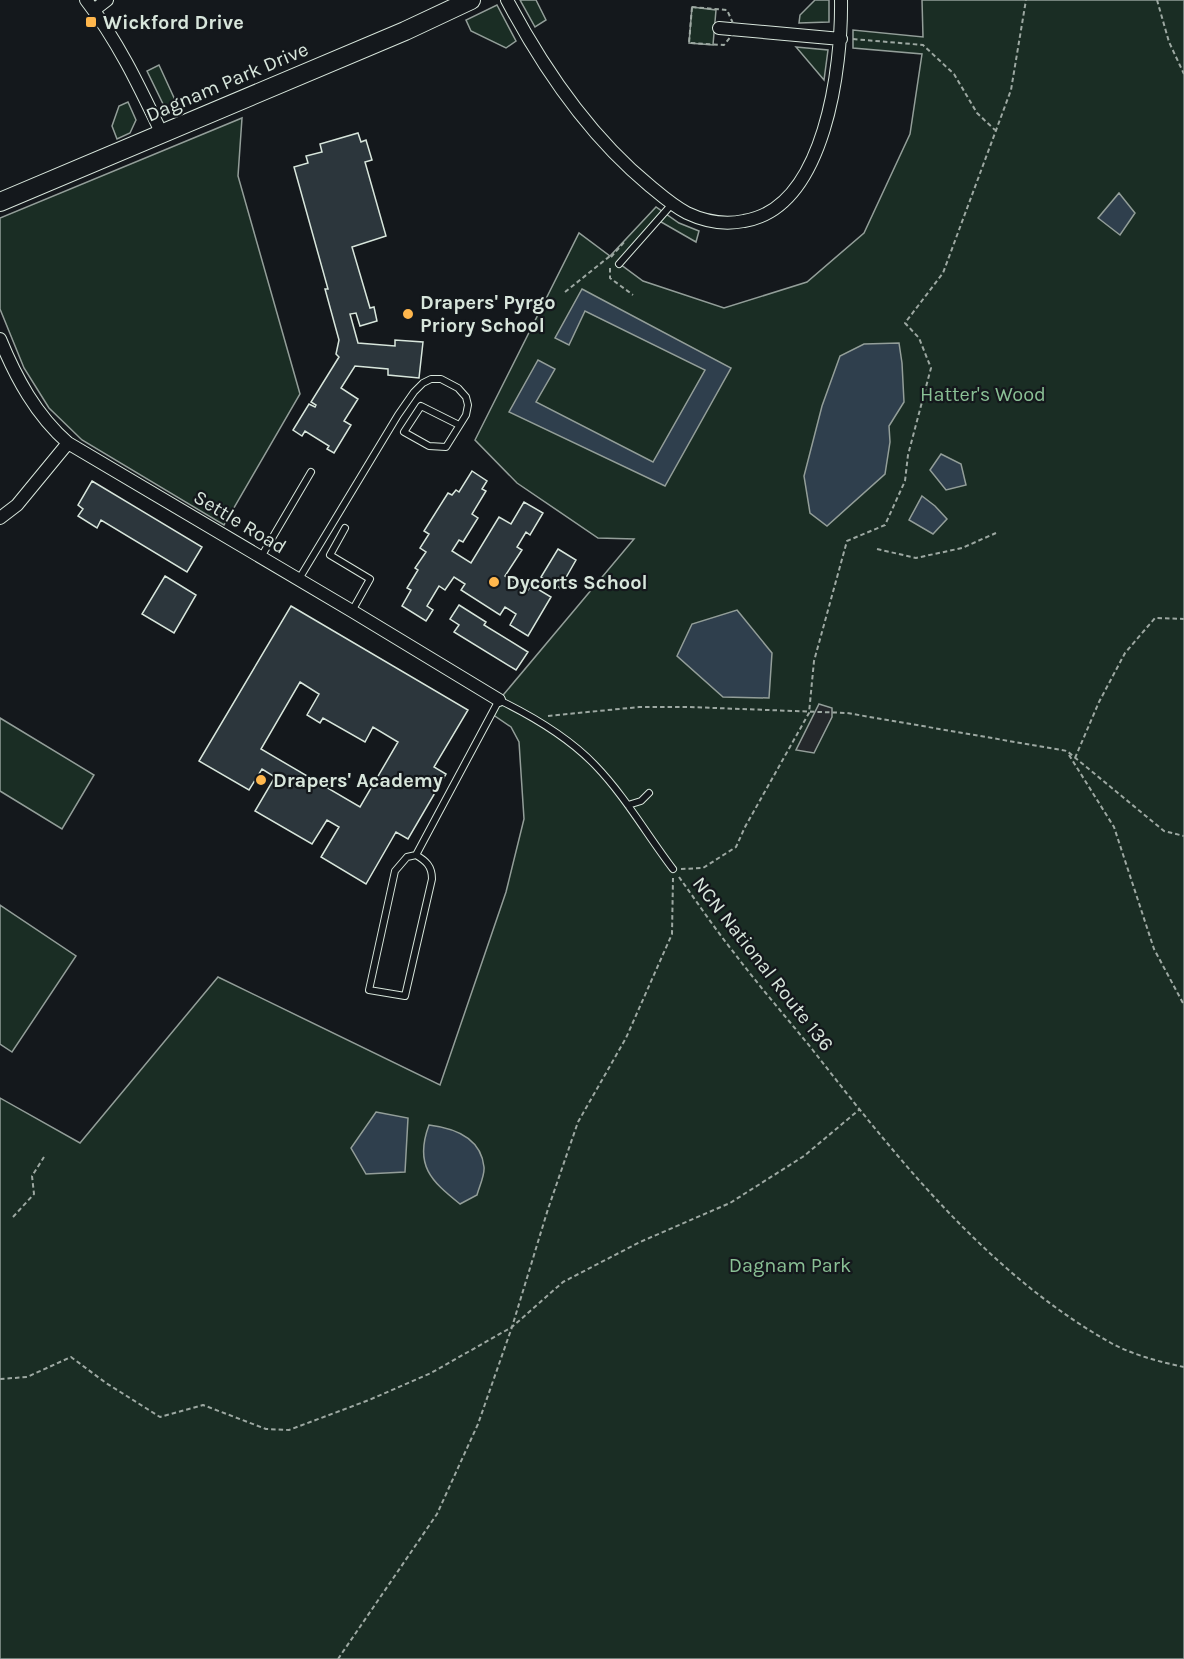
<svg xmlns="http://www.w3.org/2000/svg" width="1184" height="1659" font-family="Karla,sans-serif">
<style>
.green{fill:#1a2d24;stroke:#939e99;stroke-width:1.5}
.parking{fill:#24282b;stroke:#939e99;stroke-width:1.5}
.water{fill:#2f3f4d;stroke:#939e99;stroke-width:1.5}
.building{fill:#2c363c;stroke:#d8e6dc;stroke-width:1.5;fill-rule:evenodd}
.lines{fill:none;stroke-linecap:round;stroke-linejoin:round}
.lane-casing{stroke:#d8e6dc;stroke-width:8}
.street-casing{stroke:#d8e6dc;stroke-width:14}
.secondary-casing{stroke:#d8e6dc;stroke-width:20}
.path{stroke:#9da8a2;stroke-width:2;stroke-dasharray:4.5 3;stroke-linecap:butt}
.lane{stroke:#14181c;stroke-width:6}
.street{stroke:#14181c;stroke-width:12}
.secondary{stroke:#14181c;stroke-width:18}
.poi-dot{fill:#ffb74d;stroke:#14181c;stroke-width:2}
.labels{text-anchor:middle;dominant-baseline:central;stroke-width:4.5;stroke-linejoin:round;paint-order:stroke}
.poi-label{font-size:20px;font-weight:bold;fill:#d8e6dc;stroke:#14181c;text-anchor:start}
.street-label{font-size:20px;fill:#d8e6dc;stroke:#14181c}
.park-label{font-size:20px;fill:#8ac095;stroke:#14181c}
</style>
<rect width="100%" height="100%" fill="#14181c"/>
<path class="green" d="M 520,0 L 536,0 L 546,20 L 535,27 Z
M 815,0 L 829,0 L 829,22 L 799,23 L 800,15 Z
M 922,0 L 1184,0 L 1184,1659 L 0,1659 L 0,1098 L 80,1143 L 218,977 L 440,1085 L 506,892 L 524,819 L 519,742 L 511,727 L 492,714 L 499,700 L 634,539 L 598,538 L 517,483 L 475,440 L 579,233 L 610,256 L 656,207 L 679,223 L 699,231 L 696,242 L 656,219 L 620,264 L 643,281 L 724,308 L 807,282 L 864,233 L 910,134 L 922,54 L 853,48 L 853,30 L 923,37 Z
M 497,5 L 516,41 L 506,48 L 471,31 L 466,20 Z
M 692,7 L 716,10 L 713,45 L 689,43 Z
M 796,47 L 828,50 L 824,80 Z
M 159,65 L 181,113 L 165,108 L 147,71 Z
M 128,102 L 136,120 L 130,133 L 117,139 L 112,126 L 119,106 Z
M 242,118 L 238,176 L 300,394 L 224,525 L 82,440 L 49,408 L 24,368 L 0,309 L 0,218 Z
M 0,718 L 94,775 L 62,829 L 0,791 Z
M 0,905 L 76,956 L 12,1052 L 0,1044 Z"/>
<path class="parking" d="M 819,704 L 832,708 L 832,717 L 814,753 L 796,750 Z"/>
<path class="water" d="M 1119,193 L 1135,213 L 1120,235 L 1098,218 Z
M 582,289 L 731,368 L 665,486 L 509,412 L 538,360 L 555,369 L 536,402 L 653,462 L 705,370 L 585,311 L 569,345 L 555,338 Z
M 899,343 L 902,363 L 904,402 L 889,426 L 890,442 L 885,474 L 827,526 L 810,513 L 804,476 L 822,406 L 840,356 L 864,344 Z
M 941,454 L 961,464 L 966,485 L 946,490 L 930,470 Z
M 922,496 L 935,506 L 947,519 L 933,534 L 909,520 Z
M 737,610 L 772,653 L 769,698 L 723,697 L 677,656 L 692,624 Z
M 376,1112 L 408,1118 L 405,1172 L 366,1174 L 351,1148 Z
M 429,1125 C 454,1128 481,1138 484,1167 C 485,1175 479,1187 477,1195 L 460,1204 C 431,1181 414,1165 429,1125 Z"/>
<path class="building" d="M 358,133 L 361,142 L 366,140 L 372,160 L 365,162 L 386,236 L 352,247 L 370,308 L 374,307 L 377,321 L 360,326 L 356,313 L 350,314 L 358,343 L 395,346 L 395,340 L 423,342 L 419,378 L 388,375 L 388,369 L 355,366 L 341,388 L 358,399 L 344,421 L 351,425 L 334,453 L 327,449 L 329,446 L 305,431 L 302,436 L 293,430 L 309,404 L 315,407 L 316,405 L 311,402 L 339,357 L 336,354 L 339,340 L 325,289 L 328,289 L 294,167 L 308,163 L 306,156 L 322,152 L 320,144 Z
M 472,471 L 487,481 L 482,489 L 486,491 L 472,514 L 478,518 L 463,542 L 459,540 L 452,551 L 471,563 L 499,517 L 511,524 L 524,502 L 543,513 L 530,535 L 526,532 L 517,547 L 522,550 L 505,576 L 528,590 L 531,585 L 551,597 L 528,636 L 510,625 L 516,614 L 505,607 L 500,615 L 461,590 L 465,584 L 454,577 L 445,590 L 439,586 L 427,606 L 433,610 L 426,621 L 402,606 L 411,590 L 407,588 L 418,570 L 415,568 L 426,552 L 420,548 L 429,534 L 424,531 L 448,493 L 452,495 L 456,490 L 459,492 Z
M 92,481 L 202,547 L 187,572 L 101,520 L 97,528 L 78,516 L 83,509 L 78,505 Z
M 558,549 L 576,560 L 560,588 L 541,577 Z
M 165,576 L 196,595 L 174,633 L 142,614 Z
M 459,605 L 486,622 L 484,625 L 528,652 L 516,670 L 454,632 L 459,625 L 450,619 Z
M 291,606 L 468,710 L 434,767 L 446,774 L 408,839 L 396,832 L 366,884 L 321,857 L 339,827 L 327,820 L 312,844 L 255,811 L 275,777 L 262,769 L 249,790 L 199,761 ZM 300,682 L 319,694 L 307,715 L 320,723 L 323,718 L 365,742 L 373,727 L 398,742 L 360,807 L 261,749 Z"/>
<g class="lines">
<g class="lane-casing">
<path id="lane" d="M 619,264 L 672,204
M 345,528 L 330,555 L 370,579 L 352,611
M 261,557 L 311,472
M 299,579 L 398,415 L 414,392 L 423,383 L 431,379 L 441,379 L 458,388 L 466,397 L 468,405 L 466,415 L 446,447 L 429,446 L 404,432 L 421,406 L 459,425
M 628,805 L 641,801 L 649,793
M 416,855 L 407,857 L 395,871 L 369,990 L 405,996 L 432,879 C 432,866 426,861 416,855 L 499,700 C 534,717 568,737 595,765 C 625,796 647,835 673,869"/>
</g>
<g class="street-casing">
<path id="street" d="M 86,0 C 118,41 140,88 162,134
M 507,0 C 544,70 589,136 650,186 C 662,196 673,206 687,213 C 706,222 724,225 744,221 C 826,208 842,65 841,0
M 94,10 L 107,0
M 719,28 L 841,39
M 0,339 C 16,378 36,415 68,443 L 352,611 L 499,700
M 0,518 L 17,505 L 68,443"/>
</g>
<g class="secondary-casing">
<path id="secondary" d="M 0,202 L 405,31 L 471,0"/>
</g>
<path class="path" d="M 1157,0 L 1169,42 L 1184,74
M 692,7 L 727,10 L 736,30 L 724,45 L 689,43 Z
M 853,39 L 923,45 L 954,74 L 977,113 L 995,130
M 611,257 L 626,240
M 610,268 L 610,278 L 633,295
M 565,292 L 610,256
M 877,549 L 916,558 L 962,548 L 996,533
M 548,716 L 639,707 L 689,707 L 847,713 L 1067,751 L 1164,831 L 1184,836
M 1069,755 L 1114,827 L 1154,949 L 1184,1005
M 1075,758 L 1099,702 L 1125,653 L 1155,618 L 1184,619
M 681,869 L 703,868 L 736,847 L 745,827 L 809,713 L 814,661 L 847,541 L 885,525 L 905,481 L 908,455 L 931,368 L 919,338 L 905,323 L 943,273 L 1011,90 L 1026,0
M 679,877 C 697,902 715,929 735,954 C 759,986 786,1017 812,1049 C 897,1158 988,1274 1111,1343 C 1133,1355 1160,1362 1184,1367
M 13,1217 L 34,1194 L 32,1176 L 44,1157
M 0,1379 L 27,1377 L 71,1357 L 106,1383 L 160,1417 L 203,1405 L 266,1429 L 289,1430 L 369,1400 L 431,1373 L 512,1327 L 563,1282 L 640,1242 L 730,1203 L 804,1156 L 860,1109
M 338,1659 L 437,1514 L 478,1424 L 512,1327 L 548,1209 L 578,1122 L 626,1038 L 672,934 L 673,878"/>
<use href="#lane" class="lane"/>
<use href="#street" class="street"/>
<use href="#secondary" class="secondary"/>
</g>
<g class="poi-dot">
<rect x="85" y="16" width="12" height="12" rx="3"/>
<circle cx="408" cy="314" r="6"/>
<circle cx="494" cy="582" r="6"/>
<circle cx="261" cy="780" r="6"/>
</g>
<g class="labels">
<g class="poi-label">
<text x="103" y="22">Wickford Drive</text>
<text x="420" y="302">Drapers' Pyrgo<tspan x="420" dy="23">Priory School</tspan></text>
<text x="506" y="582">Dycorts School</text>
<text x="273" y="780">Drapers' Academy</text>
</g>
<g class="street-label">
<text transform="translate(227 82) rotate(-23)">Dagnam Park Drive</text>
<text transform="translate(240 522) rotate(31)">Settle Road</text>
<text transform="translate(763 964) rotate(52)">NCN National Route 136</text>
</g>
<g class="park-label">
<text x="983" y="394">Hatter's Wood</text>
<text x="790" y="1265">Dagnam Park</text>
</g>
</g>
</svg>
